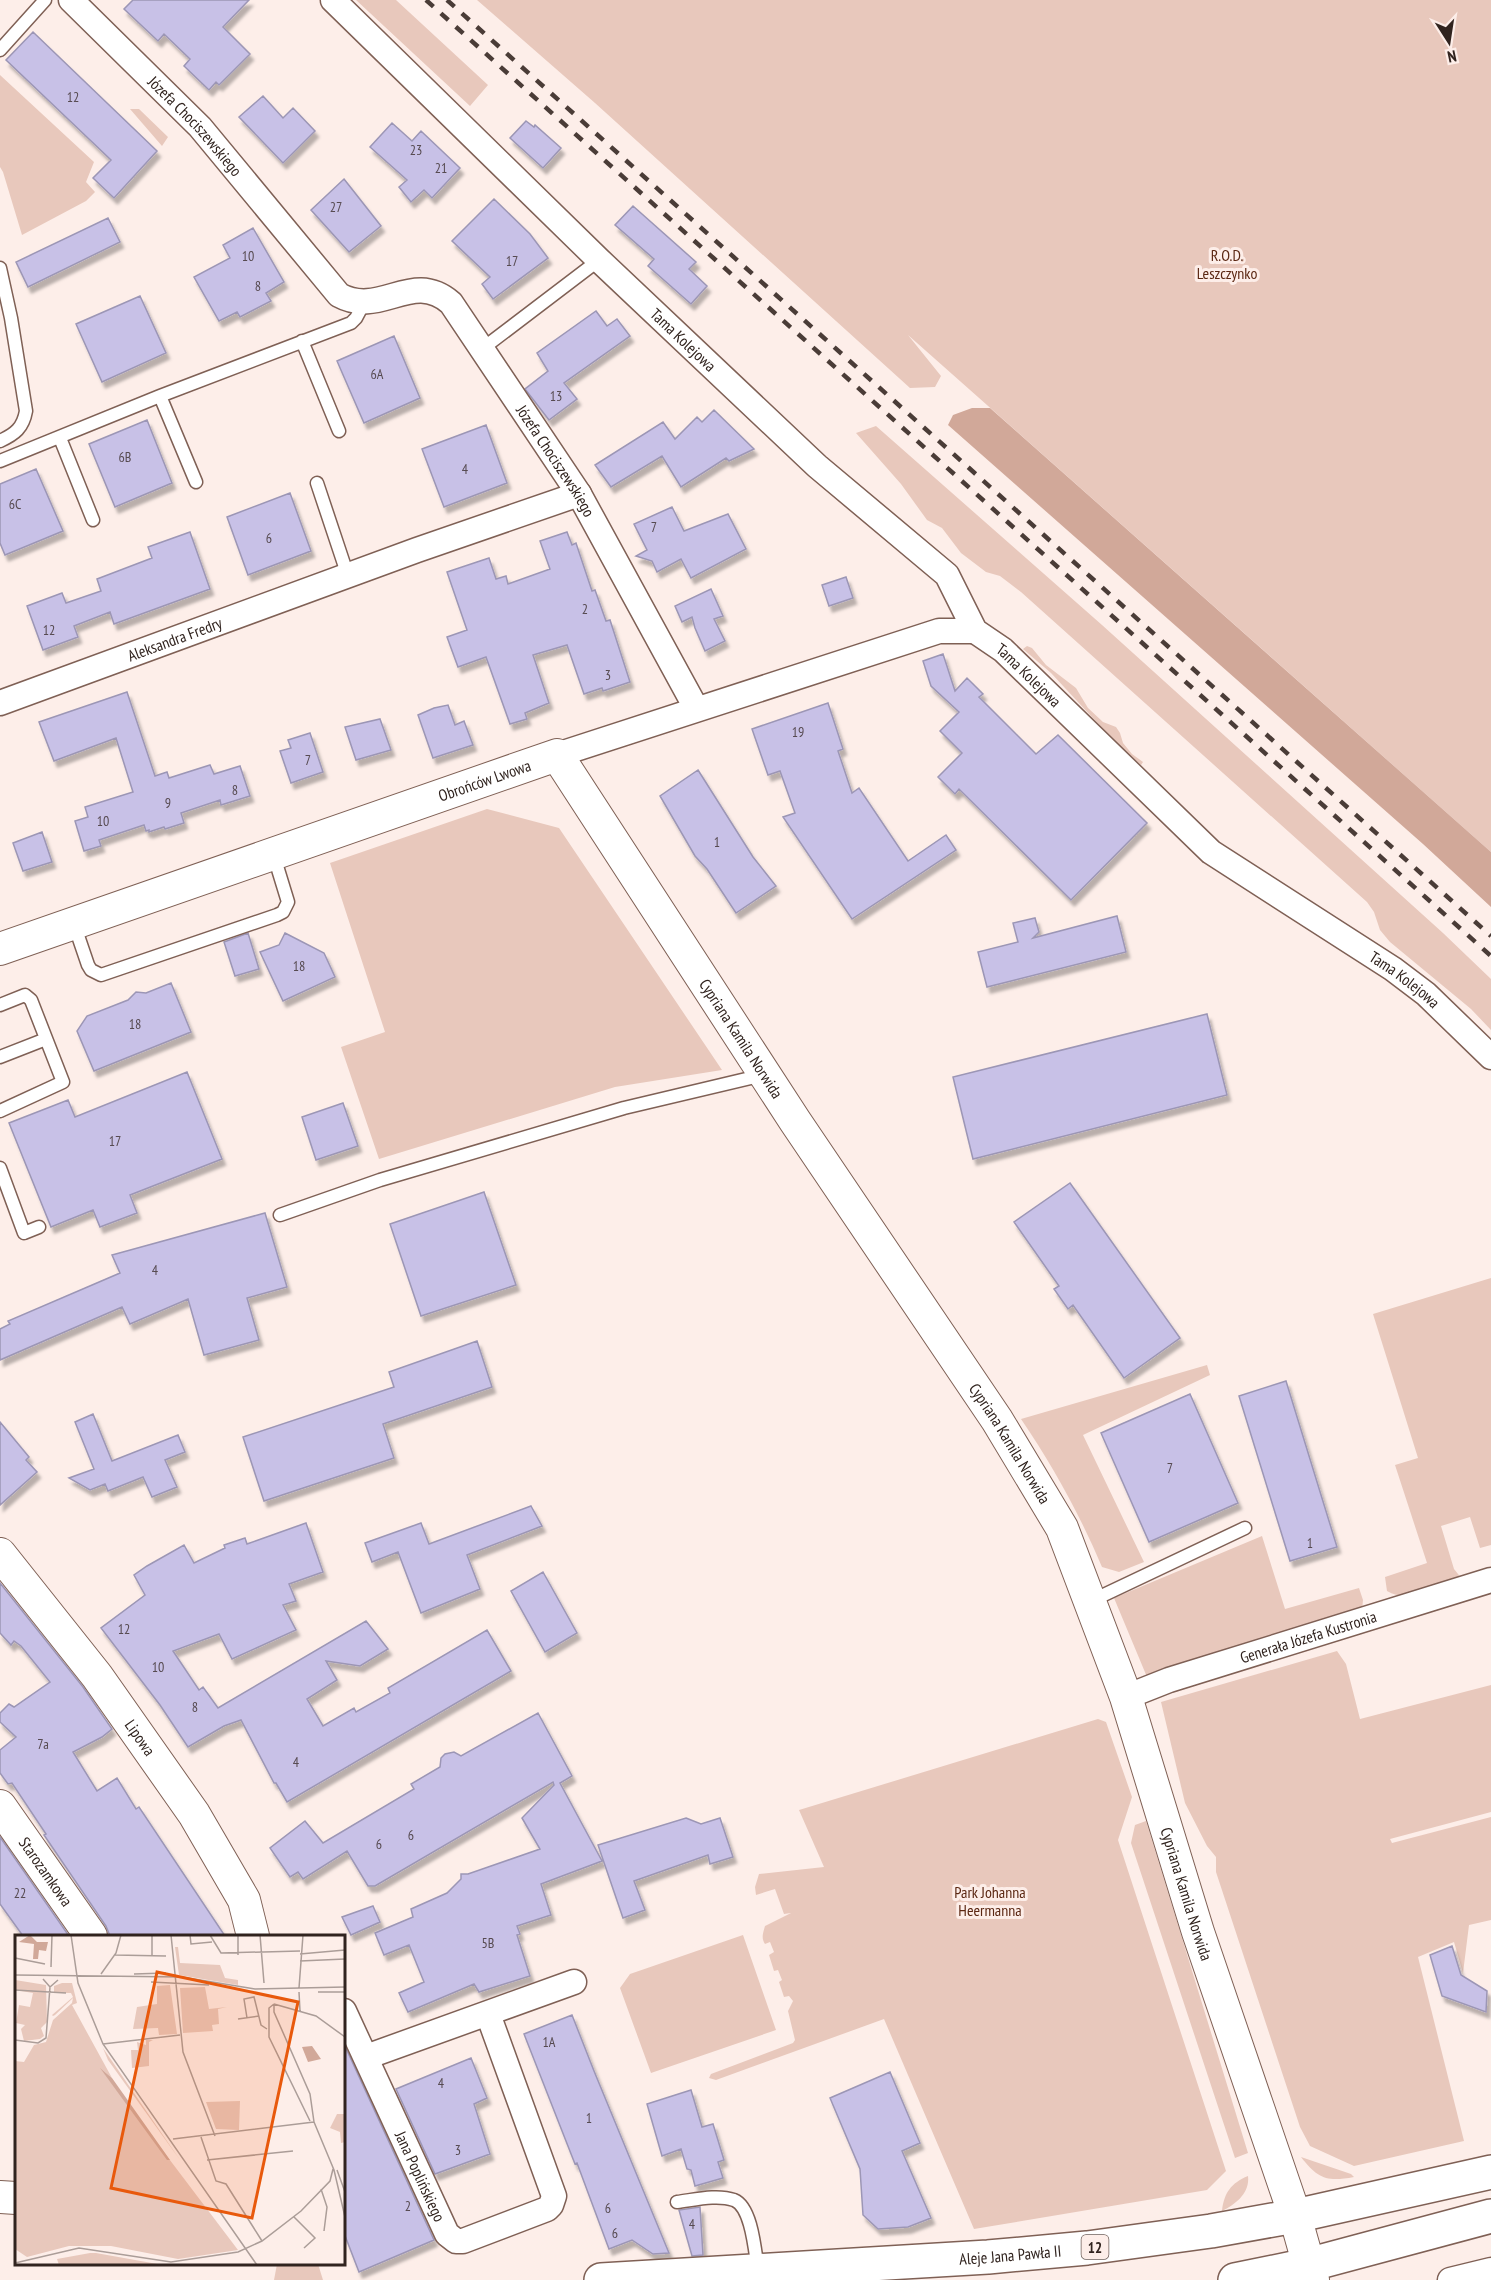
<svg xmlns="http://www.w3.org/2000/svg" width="1491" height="2280" font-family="'PT Sans Narrow',sans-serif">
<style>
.green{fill:#e8c8bc}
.forest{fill:#d1a899}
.building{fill:#c8c1e7;stroke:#9c96b5;stroke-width:1.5;filter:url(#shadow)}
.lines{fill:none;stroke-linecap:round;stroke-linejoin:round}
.service-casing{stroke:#7f6055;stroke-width:15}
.minor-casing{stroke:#7f6055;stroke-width:27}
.tertiary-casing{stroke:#7f6055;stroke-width:34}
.primary-casing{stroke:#7f6055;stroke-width:36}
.service{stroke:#fff;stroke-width:12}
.minor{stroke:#fff;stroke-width:24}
.tertiary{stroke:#fff;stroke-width:32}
.primary{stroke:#fff;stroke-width:33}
.rail{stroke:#4a3c37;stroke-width:4.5;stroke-dasharray:10 10;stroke-linecap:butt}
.labels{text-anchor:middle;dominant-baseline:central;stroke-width:6;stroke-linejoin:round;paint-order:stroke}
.number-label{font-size:14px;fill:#564a50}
.shield{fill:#fdeee9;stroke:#6e605b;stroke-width:1.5}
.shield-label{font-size:15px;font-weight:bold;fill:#30231e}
.street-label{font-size:16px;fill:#30231e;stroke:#fdeee9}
.park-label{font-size:16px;fill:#5b2712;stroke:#fdeee9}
.inset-road{fill:none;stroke:#ab9d98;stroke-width:1.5}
.view{fill:#e8590c;fill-opacity:0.15;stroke:#e8590c;stroke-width:3}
.inset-edge{fill:none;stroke:#30231e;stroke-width:3}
</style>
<defs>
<filter id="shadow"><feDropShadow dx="3.5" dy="6" stdDeviation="1.5" flood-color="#0004"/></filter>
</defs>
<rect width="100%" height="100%" fill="#fdeee9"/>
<path class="green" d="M 356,0 L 396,0 L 488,85 L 470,106 Z
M 477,0 L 1491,0 L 1491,852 L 908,335 L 941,376 L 935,387 L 910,388 L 595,103 Z
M 0,75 L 94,162 L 86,182 L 95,192 L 86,201 L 22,235 L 3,172 L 0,167 Z
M 130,109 L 139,109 L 168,137 L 162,146 Z
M 876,426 L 1102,625 L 1443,933 L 1491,979 L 1491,1030 L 1471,1009 L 1390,942 L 1380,930 L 1374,912 L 1367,902 L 1021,592 L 1000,576 L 986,572 L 961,553 L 942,528 L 927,520 L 901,484 L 856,433 Z
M 1027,646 L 1032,648 L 1046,665 L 1076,688 L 1088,708 L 1103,722 L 1116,727 L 1120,733 L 1123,743 L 1132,754 L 1143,762 L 1141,765 L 1117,744 L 1051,673 L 1023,649 Z
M 487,809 L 559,828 L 722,1070 L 615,1087 L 379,1159 L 341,1047 L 385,1032 L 330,863 Z
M 1491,1278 L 1491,1545 L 1480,1548 L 1470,1517 L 1441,1526 L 1454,1569 L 1462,1579 C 1439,1587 1409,1604 1387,1591 L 1385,1577 L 1427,1563 L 1395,1465 L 1418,1458 L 1373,1314 Z
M 1207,1365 L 1210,1375 L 1083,1435 L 1144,1562 L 1119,1572 L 1102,1567 C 1080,1515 1053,1466 1021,1419 Z
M 1262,1536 L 1285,1609 L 1359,1588 L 1363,1600 L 1362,1610 L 1147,1677 L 1114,1598 Z
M 1337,1651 L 1346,1664 L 1360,1719 L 1491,1685 L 1491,1812 L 1390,1839 L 1392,1843 L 1491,1817 L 1491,1920 L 1469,1925 L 1463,1973 L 1454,1942 L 1418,1957 L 1464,2141 L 1354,2166 L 1310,2146 L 1300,2127 L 1216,1872 L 1216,1857 L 1207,1846 L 1185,1803 L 1161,1702 Z
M 1098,1719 L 1106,1722 L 1132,1797 L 1118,1840 L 1226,2171 L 1207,2190 L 974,2229 L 884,2019 L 716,2080 L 709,2078 L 711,2074 L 793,2043 L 795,2040 L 788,2011 L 793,2001 L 789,1996 L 784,1997 L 779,1982 L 782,1980 L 778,1970 L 774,1971 L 769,1955 L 774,1952 L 770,1942 L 765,1944 C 761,1938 763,1933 765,1926 L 791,1913 L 784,1914 L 775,1889 L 756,1895 L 755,1887 L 759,1874 L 824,1867 L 799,1810 Z
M 1146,1821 L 1248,2153 L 1235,2158 L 1131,1843 L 1135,1825 Z
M 743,1935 L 776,2030 L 651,2073 L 620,1988 L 630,1974 Z
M 1301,2157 L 1351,2174 L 1354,2177 C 1327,2182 1318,2179 1301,2157 Z
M 1248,2176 C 1250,2193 1236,2204 1222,2211 C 1224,2193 1231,2183 1248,2176 Z
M 277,2264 L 318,2264 L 323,2280 L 274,2280 Z"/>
<path class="forest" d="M 972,408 L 990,408 L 1491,852 L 1491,907 L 1423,844 L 948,425 L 953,415 Z"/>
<path class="building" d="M 133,0 L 249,0 L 223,27 L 250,54 L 219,85 L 216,82 L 209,90 L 184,66 L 190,59 L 164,34 L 158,41 L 124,9 Z
M 33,32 L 157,151 L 114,198 L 93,178 L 111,160 L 6,60 Z
M 263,96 L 283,118 L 293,108 L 315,131 L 283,163 L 239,117 Z
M 526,121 L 534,127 L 535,125 L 561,148 L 543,168 L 510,138 Z
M 392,123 L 412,141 L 421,131 L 460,168 L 432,198 L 424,190 L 411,202 L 399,187 L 407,180 L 370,147 Z
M 344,179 L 381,226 L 349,252 L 311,210 Z
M 494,199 L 530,234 L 548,258 L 493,299 L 482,284 L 490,277 L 452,241 Z
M 633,206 L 696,262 L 689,269 L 707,286 L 691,304 L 648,266 L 654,259 L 615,225 Z
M 108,218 L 120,242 L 28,287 L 16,262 Z
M 253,228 L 284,282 L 266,293 L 271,301 L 240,317 L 237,312 L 219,321 L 194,277 L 230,258 L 223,245 Z
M 140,296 L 166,353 L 102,382 L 76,324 Z
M 596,311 L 607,326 L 617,319 L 630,336 L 564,383 L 577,399 L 549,420 L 525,389 L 548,371 L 537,353 Z
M 394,336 L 420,398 L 364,423 L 337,361 Z
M 714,410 L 754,449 L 729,461 L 726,458 L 681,487 L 662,456 L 611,487 L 595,465 L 663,422 L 675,439 L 697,417 L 702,422 Z
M 147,420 L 172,483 L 115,507 L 89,444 Z
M 486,425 L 507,483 L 444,507 L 422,449 Z
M 36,469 L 63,531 L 5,555 L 0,543 L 0,484 Z
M 290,493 L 311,551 L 248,575 L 227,517 Z
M 672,507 L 684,531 L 728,514 L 746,549 L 691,578 L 681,559 L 657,572 L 652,561 L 636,556 L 647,550 L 634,524 Z
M 190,532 L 210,589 L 114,624 L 110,612 L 74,626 L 78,637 L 43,650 L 27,606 L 62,593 L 66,603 L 101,591 L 97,579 L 152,558 L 148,547 Z
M 567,532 L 572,545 L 576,543 L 592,591 L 595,590 L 606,621 L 610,620 L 630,682 L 603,691 L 602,688 L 584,694 L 567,645 L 533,655 L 549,703 L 525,713 L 527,719 L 510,724 L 486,657 L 458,667 L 447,637 L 467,630 L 447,572 L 489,558 L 496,579 L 506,576 L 508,584 L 550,569 L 540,541 Z
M 846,577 L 853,598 L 829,606 L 822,585 Z
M 711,589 L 723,616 L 714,619 L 725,641 L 705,651 L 695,628 L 692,617 L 682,622 L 675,606 Z
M 943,654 L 955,691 L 967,678 L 983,694 L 979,697 L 1036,754 L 1058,735 L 1147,823 L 1071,900 L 959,789 L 955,794 L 938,777 L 962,753 L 940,731 L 959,712 L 931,686 L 923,661 Z
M 127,692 L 155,776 L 167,772 L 169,778 L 210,765 L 214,774 L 240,766 L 250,796 L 221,805 L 220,800 L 181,813 L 184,823 L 165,829 L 164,827 L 149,832 L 149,830 L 146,831 L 144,825 L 99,840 L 101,846 L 84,851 L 75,821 L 88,817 L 85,807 L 133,792 L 116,738 L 54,761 L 39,722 Z
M 828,703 L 843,749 L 838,751 L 852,793 L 859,788 L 908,861 L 946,835 L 956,850 L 852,919 L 783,817 L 795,813 L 780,771 L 768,775 L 752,729 Z
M 448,705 L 455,725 L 464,721 L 473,745 L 433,758 L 418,715 L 434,708 Z
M 380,719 L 391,750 L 356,760 L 345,727 Z
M 310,733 L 323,772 L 291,783 L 280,751 L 291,748 L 288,740 Z
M 698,770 L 753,857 L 776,886 L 736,913 L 707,869 L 695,856 L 660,796 Z
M 42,832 L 52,862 L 23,871 L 13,843 Z
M 1117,916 L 1126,952 L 987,987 L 978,952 L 1018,942 L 1013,923 L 1035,918 L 1039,932 L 1033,938 Z
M 248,933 L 259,969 L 235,976 L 224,942 Z
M 285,933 L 324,953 L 335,977 L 283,1001 L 260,952 L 279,945 Z
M 171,983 L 191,1032 L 94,1071 L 77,1031 L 87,1016 L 128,1000 L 136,992 L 146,993 Z
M 1207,1014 L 1227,1095 L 973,1159 L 953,1077 Z
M 187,1072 L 222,1159 L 130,1195 L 137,1213 L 100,1227 L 93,1210 L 51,1227 L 9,1123 L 68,1100 L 75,1117 Z
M 343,1103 L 358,1146 L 316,1160 L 302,1117 Z
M 1070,1183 L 1180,1338 L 1124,1378 L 1073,1305 L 1068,1309 L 1054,1289 L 1059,1286 L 1014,1222 Z
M 484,1192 L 516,1285 L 421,1316 L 390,1224 Z
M 265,1213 L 287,1287 L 247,1298 L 259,1340 L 204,1355 L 188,1299 L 130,1324 L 122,1307 L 0,1360 L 0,1329 L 10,1324 L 8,1321 L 120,1273 L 112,1255 Z
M 477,1341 L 492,1387 L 383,1424 L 394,1458 L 264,1501 L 243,1437 L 394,1387 L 389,1372 Z
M 1286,1381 L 1337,1547 L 1290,1561 L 1239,1396 Z
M 1190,1394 L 1238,1503 L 1149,1542 L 1101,1433 Z
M 93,1414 L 112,1461 L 178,1435 L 185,1452 L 165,1460 L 177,1487 L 152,1497 L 143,1477 L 108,1491 L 105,1484 L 90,1490 L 69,1478 L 94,1469 L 75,1422 Z
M 0,1422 L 29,1457 L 26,1460 L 37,1472 L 0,1505 Z
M 531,1506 L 542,1526 L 467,1555 L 480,1589 L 421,1613 L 398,1552 L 372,1562 L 365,1543 L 421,1523 L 429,1544 Z
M 306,1523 L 323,1572 L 289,1584 L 296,1601 L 283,1605 L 296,1630 L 232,1659 L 219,1634 L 173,1651 L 199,1690 L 203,1687 L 218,1708 L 366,1621 L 388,1649 L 360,1666 L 326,1661 L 337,1680 L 307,1699 L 323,1726 L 354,1708 L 356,1712 L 390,1693 L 388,1688 L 487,1630 L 511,1671 L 287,1802 L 276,1783 L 274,1783 L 241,1720 L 224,1726 L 188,1747 L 160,1705 L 101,1628 L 145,1595 L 134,1575 L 147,1566 L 184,1545 L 194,1563 L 225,1548 L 224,1545 L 245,1538 L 247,1544 Z
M 543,1572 L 577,1633 L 545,1652 L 511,1591 Z
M 0,1583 L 83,1687 L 112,1729 L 102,1737 L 73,1752 L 97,1791 L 117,1778 L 136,1809 L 139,1807 L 225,1936 L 110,1936 L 106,1926 L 44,1835 L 46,1834 L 12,1783 L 8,1784 L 0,1773 L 0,1750 L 16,1737 L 0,1722 L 0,1713 L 9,1704 L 14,1707 L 50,1682 L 21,1646 L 14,1641 L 11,1645 L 0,1633 Z
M 538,1713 L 572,1776 L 560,1783 L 602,1861 L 541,1884 L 551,1915 L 517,1926 L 520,1934 L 517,1935 L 530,1976 L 479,1992 L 474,1984 L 408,2012 L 399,1993 L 424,1982 L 409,1945 L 384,1955 L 375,1933 L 413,1917 L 411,1909 L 447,1893 L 461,1879 L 461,1874 L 468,1874 L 540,1849 L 522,1818 L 554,1785 L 553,1782 L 375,1886 L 368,1886 L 347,1851 L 303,1879 L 298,1872 L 290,1877 L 270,1848 L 305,1821 L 323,1843 L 414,1789 L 411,1784 L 440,1767 L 441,1758 L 445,1754 L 454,1752 L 461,1756 Z
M 686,1818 L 701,1824 L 720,1818 L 733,1857 L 710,1864 L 708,1855 L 634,1881 L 645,1910 L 623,1918 L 598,1845 Z
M 0,1837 L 69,1936 L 23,1936 L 0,1904 Z
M 373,1906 L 380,1922 L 351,1935 L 342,1917 Z
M 1452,1946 L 1461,1975 L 1487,1991 L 1486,2012 L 1442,1996 L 1430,1955 Z
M 572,2015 L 594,2071 L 669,2253 L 653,2254 L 632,2240 L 609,2249 L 577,2163 L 575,2164 L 524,2034 Z
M 344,2044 L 434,2240 L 359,2272 L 344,2233 Z
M 471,2058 L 487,2098 L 474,2104 L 490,2154 L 435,2174 L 396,2089 Z
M 890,2072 L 920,2143 L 902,2151 L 931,2218 L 908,2227 L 878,2229 L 863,2215 L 860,2169 L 830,2098 Z
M 691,2090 L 702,2127 L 713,2124 L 724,2160 L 718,2162 L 723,2178 L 695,2186 L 691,2170 L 687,2169 L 681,2149 L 662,2156 L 647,2104 Z
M 700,2207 L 703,2255 L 692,2256 L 679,2210 Z"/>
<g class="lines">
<g class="service-casing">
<path id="service" d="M 0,50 L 45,0
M 0,268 L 11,318 L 26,411 C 23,428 15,434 0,441
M 302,341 L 339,431
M 482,349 L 599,260
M 160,396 L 196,482
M 60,438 L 93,520
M 0,461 L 160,396 L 351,323 L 356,318 L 364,303
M 317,483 L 348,576
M 74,924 L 88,965 L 91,970 L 101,975 L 277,915 L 283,912 L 288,902 L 273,853
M 0,1005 L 25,995 L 31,1000 L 63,1082 L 0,1111
M 0,1057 L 46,1039
M 0,1168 L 24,1233 L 39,1227
M 280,1215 L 380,1180 L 624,1108 L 763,1075
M 1091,1601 L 1245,1528
M 677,2202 C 694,2200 717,2194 734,2200 C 752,2207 755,2252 758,2270"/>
</g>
<g class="minor-casing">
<g id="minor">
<path id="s1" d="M 71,0 L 200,127 L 339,295 C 381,318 412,269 451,303 L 579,494 L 696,708"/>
<path id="s2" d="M 333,0 L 599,260 L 817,466 L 947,575 L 975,631 L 1003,650 L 1211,852 L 1393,969 L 1426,994 L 1491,1057"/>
<path id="s3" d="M 0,703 L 417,550 L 579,494"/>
<path d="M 557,755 L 939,631 L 975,631"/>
<path id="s4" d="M 1126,1697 L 1169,1680 L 1491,1580"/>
<path id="s5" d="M 344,2011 L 447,2234 L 456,2241 L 463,2241 L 547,2209 L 551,2205 L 554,2196 L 488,2014"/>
<path d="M 366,2057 L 574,1982"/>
<path d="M 1450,2280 L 1491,2270"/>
</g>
</g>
<g class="tertiary-casing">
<g id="tertiary">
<path id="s6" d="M 0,949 L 557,755 L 795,1121 L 997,1420 L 1062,1528 L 1126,1697 L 1198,1932 L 1295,2216 L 1313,2280"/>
<path id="s7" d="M 0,1554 L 97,1676 L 194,1814 L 244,1900 L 253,1936"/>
<path id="s8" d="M 0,1806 L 91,1936"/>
<path d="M 0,2197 L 16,2198"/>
</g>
</g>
<g class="primary-casing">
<g id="primary">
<path id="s9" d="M 601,2280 L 988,2257 L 1087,2248 L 1211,2231 L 1295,2216 L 1491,2172"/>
<path d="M 1235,2280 L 1308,2265 L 1491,2216"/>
</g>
</g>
<use href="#service" class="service"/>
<use href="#minor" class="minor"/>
<use href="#tertiary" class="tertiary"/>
<use href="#primary" class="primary"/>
<path class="rail" d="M 426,0 L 1491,956
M 447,0 L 1491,936"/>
</g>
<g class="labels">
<g class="number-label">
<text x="73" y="97">12</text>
<text x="416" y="150">23</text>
<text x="441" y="168">21</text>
<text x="336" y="207">27</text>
<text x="248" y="256">10</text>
<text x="512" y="261">17</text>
<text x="258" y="286">8</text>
<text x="377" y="374">6A</text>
<text x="556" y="396">13</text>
<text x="125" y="457">6B</text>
<text x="465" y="469">4</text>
<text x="15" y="504">6C</text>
<text x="654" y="527">7</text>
<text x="269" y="538">6</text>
<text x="585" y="609">2</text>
<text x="49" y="630">12</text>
<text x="608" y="675">3</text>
<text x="798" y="732">19</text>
<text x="308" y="760">7</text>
<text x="235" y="790">8</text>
<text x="168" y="803">9</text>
<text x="103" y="821">10</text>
<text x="717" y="842">1</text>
<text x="299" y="966">18</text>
<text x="135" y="1024">18</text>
<text x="115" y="1141">17</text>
<text x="155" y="1270">4</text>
<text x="1170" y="1468">7</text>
<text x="1310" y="1543">1</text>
<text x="124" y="1629">12</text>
<text x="158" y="1667">10</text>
<text x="195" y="1707">8</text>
<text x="43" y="1744">7a</text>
<text x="296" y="1762">4</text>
<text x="411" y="1835">6</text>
<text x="379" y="1844">6</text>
<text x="20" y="1893">22</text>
<text x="488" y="1943">5B</text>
<text x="549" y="2042">1A</text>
<text x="441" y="2083">4</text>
<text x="589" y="2118">1</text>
<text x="458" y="2150">3</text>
<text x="408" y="2206">2</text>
<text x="608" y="2208">6</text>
<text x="692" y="2224">4</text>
<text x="615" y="2233">6</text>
</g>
<rect class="shield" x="1081.5" y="2235" width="27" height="24" rx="4.5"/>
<g class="shield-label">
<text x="1095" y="2247">12</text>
</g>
<g class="street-label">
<text stroke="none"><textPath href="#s1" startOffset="177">Józefa Chociszewskiego</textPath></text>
<text stroke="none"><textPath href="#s2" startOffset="488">Tama Kolejowa</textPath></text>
<text stroke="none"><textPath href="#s1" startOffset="706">Józefa Chociszewskiego</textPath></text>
<text stroke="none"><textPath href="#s3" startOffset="186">Aleksandra Fredry</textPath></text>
<text stroke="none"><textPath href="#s2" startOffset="974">Tama Kolejowa</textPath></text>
<text stroke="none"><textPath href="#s6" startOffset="513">Obrońców Lwowa</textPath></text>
<text stroke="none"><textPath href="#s2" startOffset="1460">Tama Kolejowa</textPath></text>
<text stroke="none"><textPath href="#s6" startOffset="928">Cypriana Kamila Norwida</textPath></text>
<text stroke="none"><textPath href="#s6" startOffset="1414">Cypriana Kamila Norwida</textPath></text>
<text stroke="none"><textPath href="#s4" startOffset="192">Generała Józefa Kustronia</textPath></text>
<text stroke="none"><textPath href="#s7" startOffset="231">Lipowa</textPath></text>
<text stroke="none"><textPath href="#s8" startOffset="80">Starozamkowa</textPath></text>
<text stroke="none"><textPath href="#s6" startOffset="1900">Cypriana Kamila Norwida</textPath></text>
<text stroke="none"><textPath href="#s5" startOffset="182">Jana Poplińskiego</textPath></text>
<text stroke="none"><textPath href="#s9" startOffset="410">Aleje Jana Pawła II</textPath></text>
</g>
<g class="park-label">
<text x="1227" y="255">R.O.D.<tspan x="1227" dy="18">Leszczynko</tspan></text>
<text x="990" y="1892">Park Johanna<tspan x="990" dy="18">Heermanna</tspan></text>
</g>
</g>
<g transform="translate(15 1935)">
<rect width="330" height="330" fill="#fdeee9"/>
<path d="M 160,12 L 163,12 L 165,28 L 205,30 L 210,43 L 223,45 L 223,50 L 164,40 ZM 0,45 L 31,50 L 32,87 L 26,93 L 29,101 L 25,104 L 9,106 L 6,94 L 10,90 L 1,88 L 4,70 L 15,72 L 18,58 L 0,55 ZM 47,48 L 57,48 L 62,68 L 57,70 L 97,143 L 86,134 L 223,315 L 163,324 L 96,311 L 54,311 L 12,322 L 0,314 L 0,126 L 9,127 L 19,110 L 31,107 L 38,85 L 57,68 L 58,63 L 40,80 L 38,81 L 37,80 L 58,62 L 56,58 L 39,58 L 39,51 ZM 61,49 L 88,113 L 165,225 L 93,125 ZM 155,50 L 162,99 L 144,100 L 143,93 L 118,94 L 122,72 L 142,69 L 142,51 ZM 190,52 L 194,74 L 212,72 L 203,74 L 204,89 L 197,90 L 198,96 L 168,98 L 165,53 ZM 131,105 L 138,105 L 134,107 L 134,131 L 117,133 L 116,115 L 123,115 L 122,107 L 131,110 ZM 225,166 L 224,195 L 201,194 L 191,167 ZM 322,179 L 330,179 L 330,207 L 326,208 L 325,197 L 315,193 ZM 75,318 L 81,318 L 148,330 L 44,330 L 42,324 Z" fill="#e8c8bc"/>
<path d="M 15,0 L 22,7 L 33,7 L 31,16 L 24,15 L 23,24 L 18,24 L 19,9 L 4,7 ZM 297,111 L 306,124 L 293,127 L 287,112 ZM 85,133 L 97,143 L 155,225 L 152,225 Z" fill="#d1a899"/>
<path class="inset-road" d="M 56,0 L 63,48 L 88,109 L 242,330M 137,0 L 137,21M 156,0 L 168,117 L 200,201M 175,0 L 176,9 L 197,7M 195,0 L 206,18 L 285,16M 223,0 L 223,20M 245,0 L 249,48M 285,19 L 330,15M 100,20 L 151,21M 0,23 L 30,29M 285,26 L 330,24M 36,32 L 37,0M 86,39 L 101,18 L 106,0M 119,39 L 151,38M 0,40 L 167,42 L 240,54 L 330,52M 28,44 L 35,52 L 43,45M 136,47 L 194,50M 284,53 L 288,0M 0,55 L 51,58M 284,57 L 285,76M 303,57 L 330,57M 259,69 L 254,73 L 254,102 L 295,186M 259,69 L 259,77 L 295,159 L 299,187M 259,69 L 301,81 L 330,102M 232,83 L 229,64 L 239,62 L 246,90 L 252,94M 223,84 L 244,81M 0,105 L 23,108 L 31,103 L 35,52M 88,109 L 165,100M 299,187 L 319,235 L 330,282M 186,202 L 201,246 L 211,249 L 247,306M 158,204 L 299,187M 192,225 L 278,216M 322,235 L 330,257M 306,254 L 312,272 L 309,296M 279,282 L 300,303 L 289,313M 0,328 L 64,313 L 156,327 L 223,317 L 247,306 L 286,276 L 315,246 L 318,234"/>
<path class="view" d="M 142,37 L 283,67 L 237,283 L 96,253 Z"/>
<rect width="330" height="330" class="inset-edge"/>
</g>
<g transform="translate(1449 42) rotate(168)" stroke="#fdeee9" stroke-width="4.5" paint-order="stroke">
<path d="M0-4.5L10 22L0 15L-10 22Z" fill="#30231e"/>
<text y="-9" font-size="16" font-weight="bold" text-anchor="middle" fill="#30231e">N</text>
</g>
</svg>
